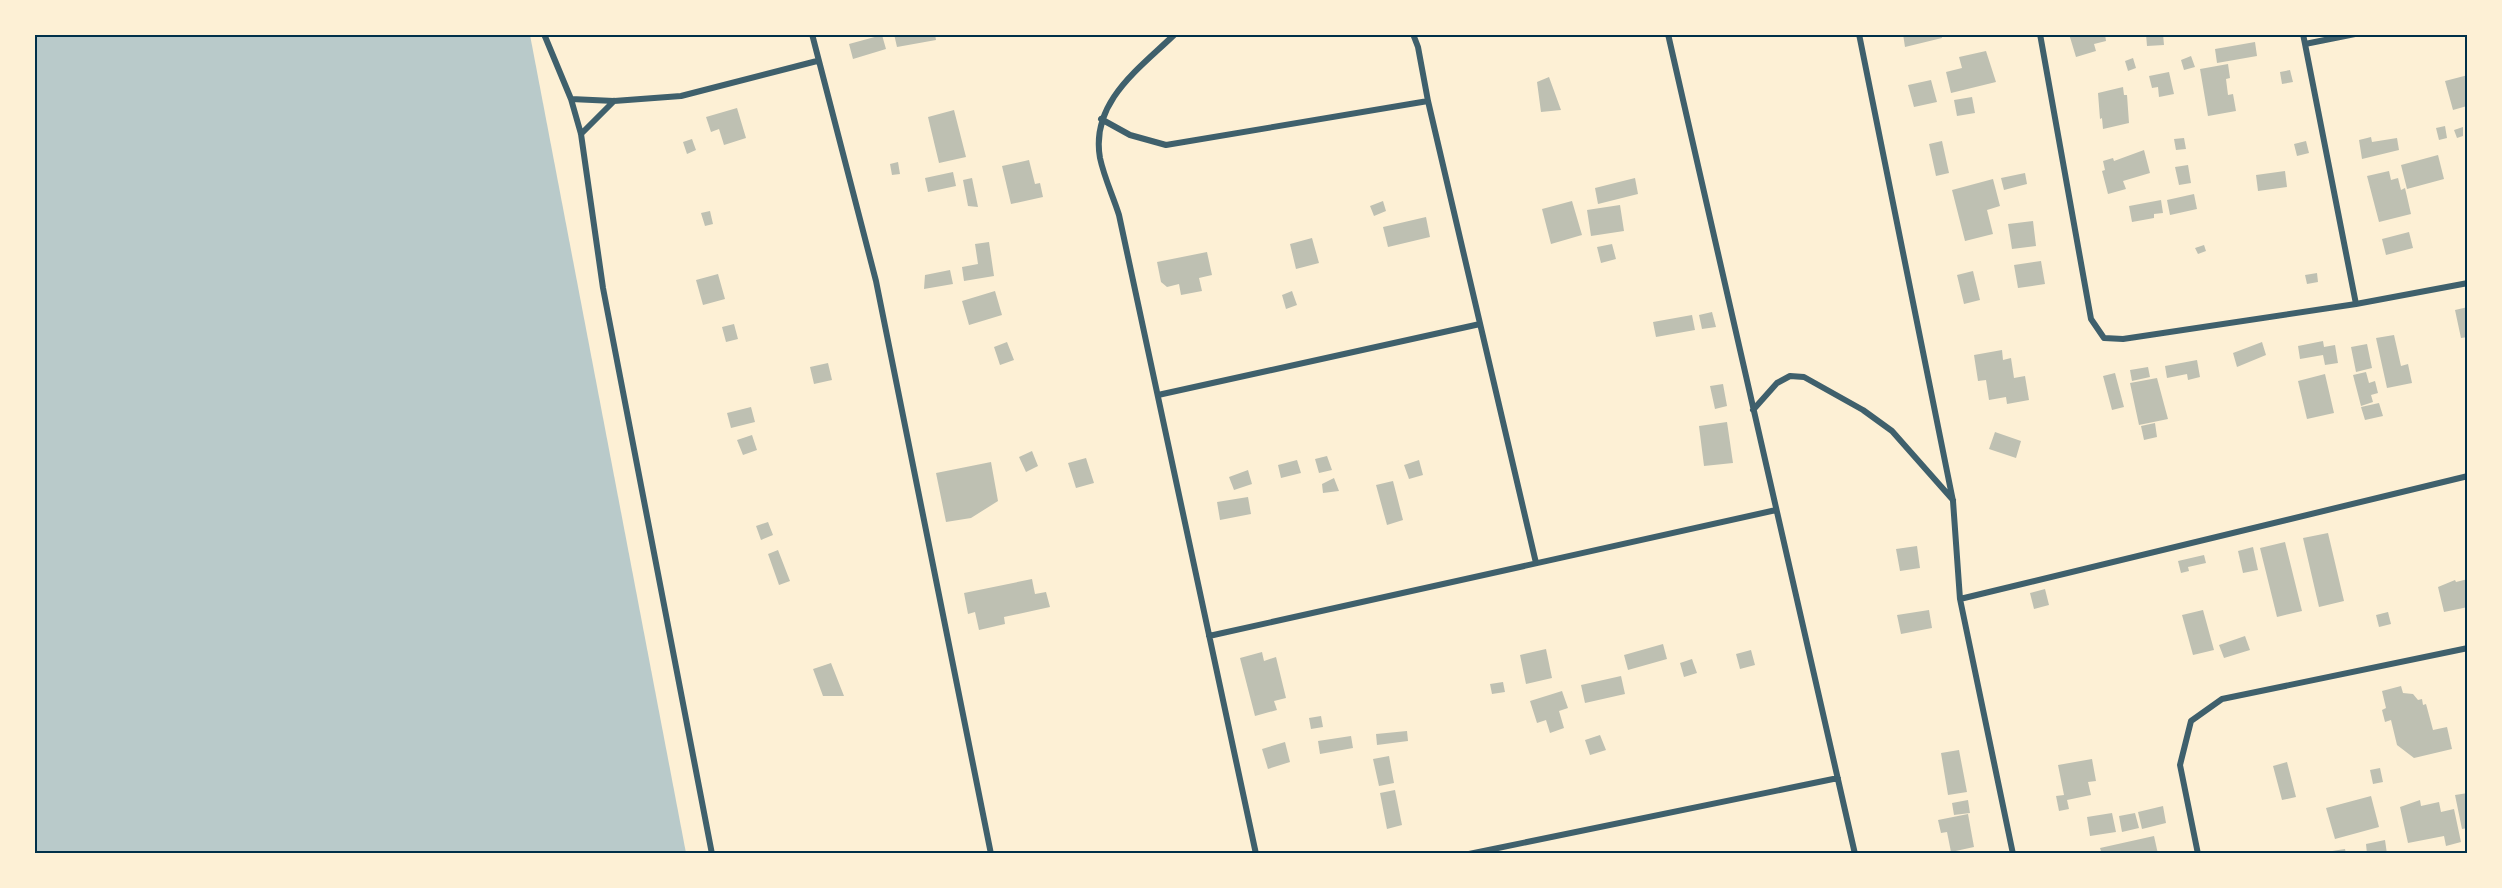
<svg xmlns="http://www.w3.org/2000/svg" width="2502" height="888" font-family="Bitter,serif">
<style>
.green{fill:#b9caca}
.building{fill:#bec0b2}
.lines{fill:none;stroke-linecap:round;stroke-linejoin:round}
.minor{stroke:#3f606c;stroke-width:6}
.neatline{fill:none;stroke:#003049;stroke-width:2}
</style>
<rect width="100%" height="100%" fill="#fdf0d5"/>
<path class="green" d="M 34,35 L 530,35 L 686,853 L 35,853 Z"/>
<path class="building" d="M 894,34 L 935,34 L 936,40 L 897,47 Z
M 1903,34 L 1941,34 L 1942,38 L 1905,47 Z
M 2069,34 L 2105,34 L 2106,41 L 2094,44 L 2096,51 L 2076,57 Z
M 2146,34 L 2163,34 L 2164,45 L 2147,46 Z
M 882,35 L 886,49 L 853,59 L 849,44 Z
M 2255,42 L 2257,56 L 2217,63 L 2215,49 Z
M 1986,51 L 1996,82 L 1951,93 L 1946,72 L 1962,68 L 1959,57 Z
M 2191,56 L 2195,67 L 2184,70 L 2181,60 Z
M 2133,58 L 2136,68 L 2128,71 L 2125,61 Z
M 2228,64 L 2230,78 L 2226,79 L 2228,95 L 2233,94 L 2236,111 L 2208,116 L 2200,69 Z
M 2290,70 L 2293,82 L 2282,84 L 2280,72 Z
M 2169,72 L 2174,94 L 2159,97 L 2158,87 L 2152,88 L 2149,76 Z
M 2468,75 L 2467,106 L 2453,110 L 2445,81 Z
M 1549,77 L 1561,110 L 1541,112 L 1537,82 Z
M 1931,80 L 1937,102 L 1914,107 L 1908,85 Z
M 2123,87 L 2124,95 L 2127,95 L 2129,123 L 2103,129 L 2102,118 L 2100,119 L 2098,93 Z
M 1972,97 L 1975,113 L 1957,116 L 1954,100 Z
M 737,108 L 746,138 L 724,145 L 719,129 L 711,132 L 706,117 Z
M 954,110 L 966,157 L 939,163 L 928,117 Z
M 2445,126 L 2447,138 L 2439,140 L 2436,128 Z
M 2463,127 L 2463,136 L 2457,138 L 2454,130 Z
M 2371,137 L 2372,142 L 2397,138 L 2399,150 L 2362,159 L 2359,140 Z
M 2184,138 L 2186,149 L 2176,150 L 2174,139 Z
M 692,139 L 696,150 L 687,154 L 683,142 Z
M 1942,141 L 1949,173 L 1936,176 L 1929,144 Z
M 2306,141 L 2309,153 L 2297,156 L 2294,144 Z
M 2144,150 L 2150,173 L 2123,181 L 2126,189 L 2108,194 L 2102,171 L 2105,170 L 2103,161 L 2113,158 L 2114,161 Z
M 2438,155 L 2444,179 L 2407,189 L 2401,165 Z
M 1029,160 L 1035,184 L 1040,183 L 1043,197 L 1011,204 L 1002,166 Z
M 898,162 L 900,174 L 892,175 L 890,164 Z
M 2188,165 L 2191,183 L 2179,185 L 2175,167 Z
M 2285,171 L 2287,187 L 2258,191 L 2256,175 Z
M 2389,171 L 2391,180 L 2398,178 L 2401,190 L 2405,188 L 2411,214 L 2379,222 L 2367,176 Z
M 953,172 L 956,186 L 928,192 L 925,178 Z
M 2025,173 L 2027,184 L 2004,190 L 2001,178 Z
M 972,178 L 978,207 L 968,206 L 963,180 Z
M 1635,178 L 1638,194 L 1598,204 L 1595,188 Z
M 1993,179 L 2000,206 L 1987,210 L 1993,234 L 1965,241 L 1952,190 Z
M 2194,194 L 2197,209 L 2170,215 L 2167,200 Z
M 2161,200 L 2163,213 L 2154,214 L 2154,218 L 2132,222 L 2129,206 Z
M 1383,201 L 1386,211 L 1374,216 L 1370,206 Z
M 1572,201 L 1582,235 L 1551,244 L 1542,209 Z
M 1620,205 L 1624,231 L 1591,236 L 1587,210 Z
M 710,211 L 713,224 L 705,226 L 701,213 Z
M 1426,217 L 1430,237 L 1388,247 L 1383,227 Z
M 2033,221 L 2036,246 L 2012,249 L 2008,224 Z
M 2409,232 L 2413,248 L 2386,255 L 2382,239 Z
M 1312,238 L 1319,263 L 1296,269 L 1290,244 Z
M 989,242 L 994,276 L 964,281 L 962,267 L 978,264 L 975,244 Z
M 1612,244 L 1616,259 L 1601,263 L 1597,247 Z
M 2204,245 L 2206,251 L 2198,254 L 2195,248 Z
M 1207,252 L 1212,275 L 1199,278 L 1202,291 L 1181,295 L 1179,284 L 1167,287 L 1161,282 L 1157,262 Z
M 2041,261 L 2045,284 L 2018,288 L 2014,265 Z
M 950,270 L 953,284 L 924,289 L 925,275 Z
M 1973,271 L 1980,300 L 1964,304 L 1957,275 Z
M 2317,273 L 2318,282 L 2307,284 L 2305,275 Z
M 718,274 L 725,299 L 703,305 L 696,280 Z
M 995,291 L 1002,315 L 969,325 L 962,301 Z
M 1292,291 L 1297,305 L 1286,309 L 1282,295 Z
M 2468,307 L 2468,337 L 2461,338 L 2455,310 Z
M 1712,312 L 1716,327 L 1702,329 L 1699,315 Z
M 1692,315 L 1695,330 L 1656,337 L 1653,322 Z
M 734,324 L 738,339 L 726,342 L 722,327 Z
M 2394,335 L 2401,366 L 2408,364 L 2412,383 L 2387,388 L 2376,338 Z
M 2323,341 L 2324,347 L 2335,345 L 2338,363 L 2325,365 L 2323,355 L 2300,359 L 2298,346 Z
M 1007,342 L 1014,360 L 1000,365 L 994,347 Z
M 2262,342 L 2266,355 L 2237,367 L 2233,353 Z
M 2367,344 L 2372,368 L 2356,372 L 2351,347 Z
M 2002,350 L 2003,360 L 2011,358 L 2014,378 L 2025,376 L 2029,400 L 2007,404 L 2006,397 L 1989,400 L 1986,380 L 1978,381 L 1974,355 Z
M 2197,360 L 2200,377 L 2188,380 L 2187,374 L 2167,378 L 2165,366 Z
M 828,363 L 832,380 L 814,384 L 810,367 Z
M 2148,367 L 2150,377 L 2132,381 L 2130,370 Z
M 2366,372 L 2369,383 L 2375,381 L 2378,393 L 2371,395 L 2373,402 L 2361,406 L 2353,375 Z
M 2115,373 L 2124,407 L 2112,410 L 2103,376 Z
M 2325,374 L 2334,413 L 2307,419 L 2298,381 Z
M 2157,378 L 2168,419 L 2139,425 L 2130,383 Z
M 1723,384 L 1727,406 L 1715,409 L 1710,386 Z
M 2379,403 L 2383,416 L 2365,420 L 2361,407 Z
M 751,407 L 755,422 L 731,428 L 727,413 Z
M 1727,422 L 1733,463 L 1704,466 L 1699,426 Z
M 2155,423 L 2157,437 L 2144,440 L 2141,426 Z
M 1995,432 L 2021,441 L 2016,458 L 1989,449 Z
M 752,435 L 757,450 L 743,455 L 737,440 Z
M 1032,451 L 1038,466 L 1026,472 L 1019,457 Z
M 1327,456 L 1332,470 L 1319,473 L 1315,459 Z
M 1086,458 L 1094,483 L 1076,488 L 1068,463 Z
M 1297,460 L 1301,473 L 1281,478 L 1278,465 Z
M 1419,460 L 1423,475 L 1409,479 L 1404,465 Z
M 991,462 L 998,501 L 971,518 L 946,522 L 936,473 Z
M 1248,470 L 1252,484 L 1234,490 L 1229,477 Z
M 1334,478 L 1339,491 L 1323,493 L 1322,484 Z
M 1393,481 L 1403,520 L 1387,525 L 1376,485 Z
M 1248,497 L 1251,514 L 1220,520 L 1217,502 Z
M 768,522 L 773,535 L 761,540 L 756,526 Z
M 2328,533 L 2344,601 L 2319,607 L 2303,538 Z
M 2285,542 L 2302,611 L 2277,617 L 2260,548 Z
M 1917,546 L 1920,568 L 1900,571 L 1896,549 Z
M 2253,547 L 2258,570 L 2243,573 L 2238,551 Z
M 778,550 L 790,581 L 779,585 L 768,554 Z
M 2204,555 L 2206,563 L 2188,567 L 2189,571 L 2181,573 L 2178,561 Z
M 1032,579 L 1035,594 L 1046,592 L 1050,607 L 1004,617 L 1005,624 L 979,630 L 975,612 L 968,614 L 964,593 Z
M 2468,579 L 2468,607 L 2444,612 L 2438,587 L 2455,580 L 2456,582 Z
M 2045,589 L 2049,605 L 2034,609 L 2030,593 Z
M 1929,610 L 1932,628 L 1901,634 L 1897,615 Z
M 2203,610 L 2214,650 L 2193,655 L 2182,615 Z
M 2388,612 L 2391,624 L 2379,627 L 2376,615 Z
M 2245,636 L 2250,650 L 2224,658 L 2219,645 Z
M 1663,644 L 1667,659 L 1628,670 L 1624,655 Z
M 1546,649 L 1552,678 L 1526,684 L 1520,655 Z
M 1751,650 L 1755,665 L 1740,669 L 1736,654 Z
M 1262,652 L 1264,661 L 1276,657 L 1286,698 L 1274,701 L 1277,710 L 1255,716 L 1240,658 Z
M 1692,659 L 1697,673 L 1684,677 L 1680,663 Z
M 831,663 L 844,696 L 823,696 L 813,669 Z
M 1621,676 L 1625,694 L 1585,703 L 1581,685 Z
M 1503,682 L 1505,692 L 1492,694 L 1490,684 Z
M 2401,686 L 2403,693 L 2413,694 L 2418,700 L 2422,699 L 2423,705 L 2426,704 L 2433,730 L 2447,727 L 2452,749 L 2414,758 L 2397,745 L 2391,720 L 2385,722 L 2382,710 L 2386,708 L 2382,691 Z
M 1562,691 L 1568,708 L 1559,711 L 1564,728 L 1550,733 L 1546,720 L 1537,723 L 1530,701 Z
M 1321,716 L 1323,727 L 1311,729 L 1309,718 Z
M 1407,731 L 1408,741 L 1377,745 L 1376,734 Z
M 1600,735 L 1606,750 L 1590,755 L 1585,740 Z
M 1351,736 L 1353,748 L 1320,754 L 1318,741 Z
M 1285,742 L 1290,762 L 1268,769 L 1262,749 Z
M 1959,750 L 1967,792 L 1948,795 L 1941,753 Z
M 1389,756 L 1394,783 L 1379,786 L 1373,759 Z
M 2092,759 L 2096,781 L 2088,782 L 2091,795 L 2067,800 L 2069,809 L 2059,811 L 2056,796 L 2064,795 L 2058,765 Z
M 2287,762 L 2296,797 L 2282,800 L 2273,766 Z
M 2380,768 L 2383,782 L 2373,784 L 2370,770 Z
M 1395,790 L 1402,825 L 1387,829 L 1380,793 Z
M 2468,793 L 2468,828 L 2462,829 L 2455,795 Z
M 2371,796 L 2379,827 L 2335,839 L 2326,808 Z
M 1968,800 L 1970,813 L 1954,815 L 1952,803 Z
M 2420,800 L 2421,806 L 2439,802 L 2441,812 L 2454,809 L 2461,842 L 2446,846 L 2444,836 L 2408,843 L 2400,807 Z
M 2163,806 L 2166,823 L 2142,829 L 2138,812 Z
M 2112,813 L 2116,832 L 2090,836 L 2087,817 Z
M 2135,813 L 2139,828 L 2122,832 L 2119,816 Z
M 1968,814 L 1974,847 L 1951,852 L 1947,832 L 1941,833 L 1938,820 Z
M 2154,836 L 2158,854 L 2102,854 L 2100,848 Z
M 2385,840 L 2387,854 L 2367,854 L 2366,844 Z
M 2345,849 L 2346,854 L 2326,854 L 2326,852 Z"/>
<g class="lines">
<path class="minor" d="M 544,34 L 571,99 L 581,134 L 603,288 L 712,854
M 812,34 L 876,281 L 991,854
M 1175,34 C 1140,68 1090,102 1100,158 C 1104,177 1113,196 1119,215 L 1256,854
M 1413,34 L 1418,47 L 1428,101 L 1536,563
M 1668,34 L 1855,854
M 1859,34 L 1953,501 L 1960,599 L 2013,854
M 2040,34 L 2091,319 L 2104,338 L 2123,339 L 2356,304
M 2303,34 L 2305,44 L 2355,34
M 2305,44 L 2356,304 L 2468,283
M 571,99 L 614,101 L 681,96 L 817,61
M 1101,119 L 1130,135 L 1166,145 L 1428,101
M 581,134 L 614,101
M 1158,395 L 1480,324
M 1753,410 L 1777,383 L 1790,376 L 1804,377 L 1863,410 L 1892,431 L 1953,500
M 1960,599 L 2468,476
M 1209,636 L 1776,510
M 1469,854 L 1838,778
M 2198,854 L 2180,765 L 2191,721 L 2222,699 L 2468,648"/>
</g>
<rect width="2502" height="888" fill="none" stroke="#fdf0d5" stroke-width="72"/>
<rect x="36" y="36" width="2430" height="816" class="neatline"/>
</svg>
